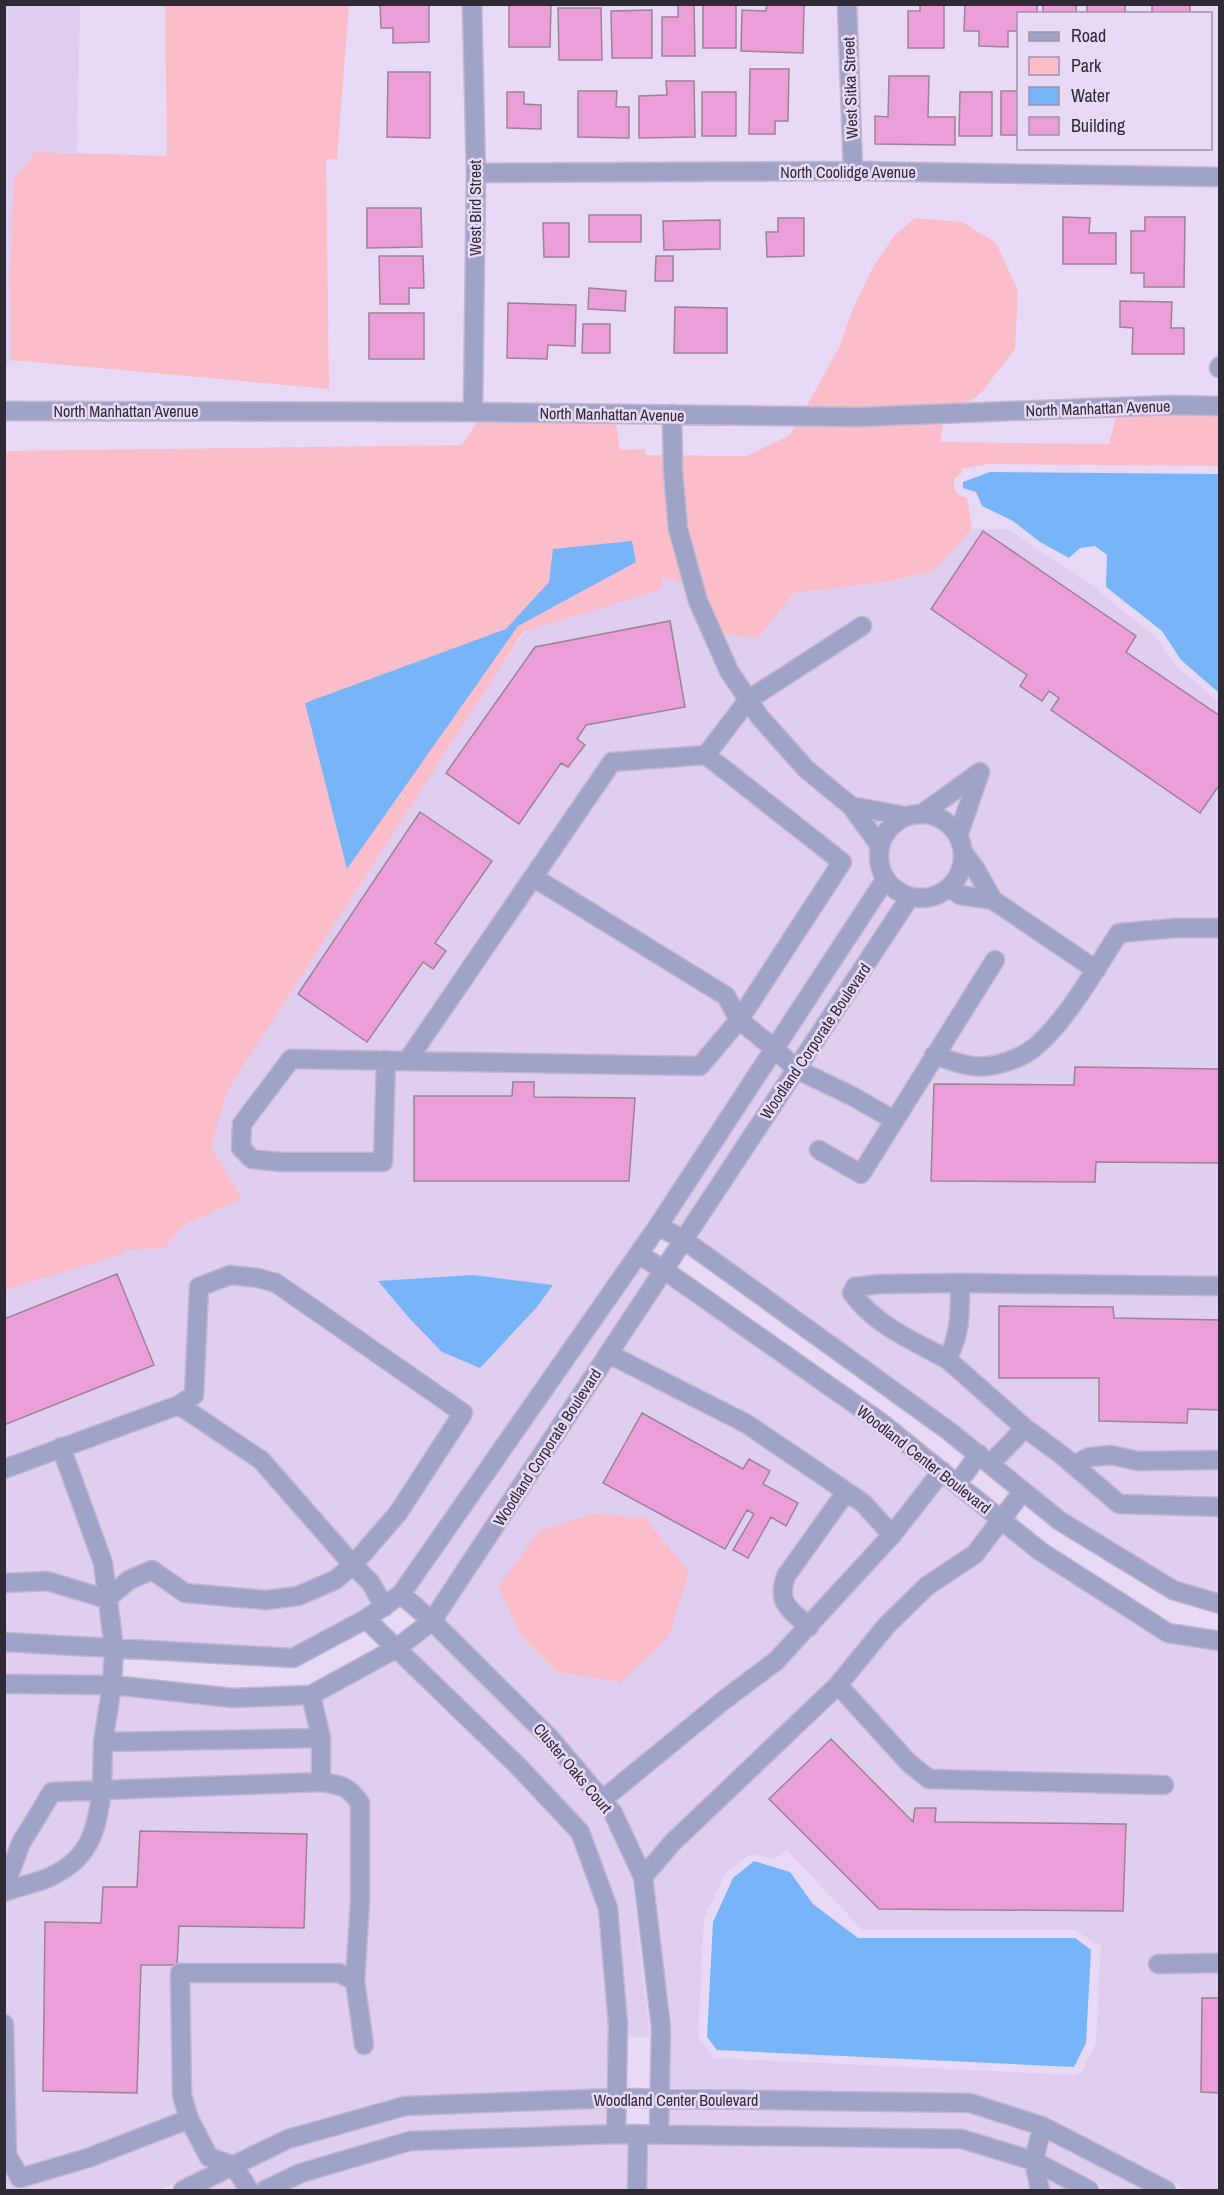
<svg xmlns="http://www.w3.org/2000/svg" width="1224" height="2195" font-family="'Archivo Narrow',sans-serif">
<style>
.built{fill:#dfcef0;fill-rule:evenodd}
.green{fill:#fbbdca}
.water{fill:#77b5f8}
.building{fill:#ec9ed8;stroke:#9c8295;stroke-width:1.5}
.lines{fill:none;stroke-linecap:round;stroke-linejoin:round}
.minor-casing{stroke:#c3b7cf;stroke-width:21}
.minor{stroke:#9fa3c7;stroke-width:18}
.labels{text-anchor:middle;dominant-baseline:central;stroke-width:5;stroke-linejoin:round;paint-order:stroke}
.street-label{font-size:16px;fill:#2f2934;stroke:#e8daf6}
</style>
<rect width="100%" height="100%" fill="#e8daf6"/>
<path class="built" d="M 5,5 L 80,5 L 77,153 L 35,152 L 10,273 L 11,360 L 5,368 Z
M 972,529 L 1009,529 L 1034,548 L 1097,588 L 1100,593 L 1155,636 L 1175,665 L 1219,702 L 1219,1594 L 1178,1581 L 1067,1514 L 956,1423 L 698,1238 L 924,894 L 906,885 L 680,1227 L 672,1223 L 900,876 L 882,867 L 649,1221 L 394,1587 L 360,1611 L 290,1649 L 5,1633 L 4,1274 L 81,1253 L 164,1247 L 186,1224 L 242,1199 L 211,1147 L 230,1080 L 415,787 L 525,632 L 569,608 L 650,574 L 688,584 L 758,638 L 794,593 L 885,582 L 934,571 ZM 552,1285 L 537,1307 L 480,1367 Z
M 641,1267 L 650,1273 L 430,1606 L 415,1592 Z
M 667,1284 L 872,1428 L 1033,1558 L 1160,1639 L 1219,1650 L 1219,2190 L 1187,2190 L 1054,2122 L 1054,2119 L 973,2094 L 670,2089 L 672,2026 L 653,1876 L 623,1810 L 559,1732 L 445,1620 ZM 787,1850 L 862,1930 L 1075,1930 L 1096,1944 L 1101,1944 L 1096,2043 L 1081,2072 L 1074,2075 L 714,2058 L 698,2036 L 704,1918 L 727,1871 L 751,1854 L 775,1859 Z
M 431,1635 L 543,1745 L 603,1818 L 632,1879 L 650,2037 L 628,2037 L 619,1908 L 590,1829 L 526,1759 L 412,1649 Z
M 4,1652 L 103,1657 L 102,1675 L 5,1675 Z
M 395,1660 L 510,1772 L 570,1837 L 598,1910 L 608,2024 L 605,2089 L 402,2097 L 285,2130 L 161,2190 L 5,2190 L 5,1694 L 111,1694 L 232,1708 L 312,1704 Z
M 605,2108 L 605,2125 L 410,2132 L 297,2164 L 243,2190 L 205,2190 L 292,2148 L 407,2115 Z
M 670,2108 L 968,2113 L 1030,2132 L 1026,2149 L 966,2130 L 670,2125 Z
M 1049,2141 L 1145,2190 L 1110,2190 L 1046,2157 Z
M 616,2143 L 960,2148 L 1030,2170 L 1069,2190 L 287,2190 L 305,2182 L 413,2150 Z"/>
<path class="green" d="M 165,5 L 349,5 L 337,159 L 326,160 L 329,389 L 11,360 L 10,273 L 14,180 L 35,152 L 167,156 Z
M 915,218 L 962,222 L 996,243 L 1018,291 L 1015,349 L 981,393 L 967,403 L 858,407 L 806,407 L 840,346 L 852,311 L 873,267 L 894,236 Z
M 1171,415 L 1220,415 L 1219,466 L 990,464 L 961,469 L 962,473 L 954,479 C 954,491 955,494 967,498 L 972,529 L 934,571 L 885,582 L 794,593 L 758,638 L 712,633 L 688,584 L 661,577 L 662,589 L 523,632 L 227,1091 L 211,1147 L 242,1199 L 186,1224 L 164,1248 L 124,1250 L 122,1254 L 5,1290 L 4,451 L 462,445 L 478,421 L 616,423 L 620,450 L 645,449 L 646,455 L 747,456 L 790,435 L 795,425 L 858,426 L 943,423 L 940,442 L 1109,444 L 1116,417 Z
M 593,1514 L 645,1518 L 689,1572 L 668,1638 L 621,1682 L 557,1672 L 520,1634 L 498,1586 L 540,1530 Z"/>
<path class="water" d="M 990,472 L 1219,474 L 1219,693 L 1181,660 L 1162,631 L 1106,587 L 1107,555 L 1095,546 L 1080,548 L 1069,558 L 1040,542 L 1013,521 L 982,506 L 976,492 L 963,488 L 963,482 Z
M 632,541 L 636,562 L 518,626 L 347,869 L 305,703 L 506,629 L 549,582 L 553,549 Z
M 473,1275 L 553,1285 L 537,1307 L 480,1368 L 442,1352 L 410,1319 L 378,1281 Z
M 754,1861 L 790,1872 L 813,1904 L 858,1938 L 1075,1938 L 1091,1950 L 1086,2043 L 1074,2067 L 717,2050 L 707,2037 L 713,1922 L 733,1878 Z"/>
<path class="building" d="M 380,4 L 429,4 L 429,42 L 393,43 L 393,28 L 381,28 Z
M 509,4 L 551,4 L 550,47 L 509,47 Z
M 678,4 L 694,4 L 695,56 L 662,56 L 662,17 L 678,17 Z
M 703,4 L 736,4 L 736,48 L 703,48 Z
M 767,4 L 804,4 L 803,53 L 741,51 L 742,10 L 766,11 Z
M 920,4 L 944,4 L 944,48 L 908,48 L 908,11 L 920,11 Z
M 965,4 L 1037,4 L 1037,14 L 1018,14 L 1018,31 L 1008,31 L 1008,47 L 979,46 L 979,31 L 964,31 Z
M 1043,4 L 1076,4 L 1076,14 L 1043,14 Z
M 1087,4 L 1125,4 L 1125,12 L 1138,14 L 1087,14 Z
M 1152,5 L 1190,5 L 1190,14 L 1152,14 Z
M 558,8 L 601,8 L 602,60 L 559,60 Z
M 652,10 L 652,58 L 612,58 L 611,11 Z
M 750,69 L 789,69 L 788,121 L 775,121 L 775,134 L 749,134 Z
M 388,72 L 430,72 L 430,138 L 387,137 Z
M 889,76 L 929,76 L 928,117 L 955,117 L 955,145 L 875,144 L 875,116 L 888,117 Z
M 666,81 L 694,81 L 695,137 L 639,138 L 639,96 L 667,95 Z
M 578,91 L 617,91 L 616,107 L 629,107 L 629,138 L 578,137 Z
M 1001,91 L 1018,91 L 1018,135 L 1001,135 Z
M 507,92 L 524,92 L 524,104 L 541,105 L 541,129 L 507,128 Z
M 702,92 L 736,92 L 736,136 L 702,136 Z
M 960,92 L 992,92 L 992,136 L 959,136 Z
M 367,208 L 421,208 L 422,247 L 367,248 Z
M 589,215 L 641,215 L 641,242 L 589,242 Z
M 1063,217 L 1090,218 L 1089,233 L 1116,233 L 1116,264 L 1063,264 Z
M 1145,217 L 1185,217 L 1184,287 L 1144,287 L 1144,273 L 1131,273 L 1131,231 L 1145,231 Z
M 778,218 L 804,218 L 804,256 L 767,257 L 766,232 L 778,232 Z
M 720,220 L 720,249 L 664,250 L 663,221 Z
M 543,223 L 569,223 L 569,257 L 544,257 Z
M 379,256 L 423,256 L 424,288 L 409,288 L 409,304 L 380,304 Z
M 656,256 L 673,256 L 673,281 L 655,281 Z
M 589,288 L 626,291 L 625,311 L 588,309 Z
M 1120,301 L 1172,302 L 1171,328 L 1184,328 L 1184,354 L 1132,354 L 1133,328 L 1120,327 Z
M 508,303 L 576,305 L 575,346 L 548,345 L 547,359 L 507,358 Z
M 675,307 L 727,308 L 727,353 L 674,353 Z
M 369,313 L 424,313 L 424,359 L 369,359 Z
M 583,324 L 610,324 L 610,353 L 582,353 Z
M 983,531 L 1136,636 L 1126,652 L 1220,716 L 1220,784 L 1200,813 L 1051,710 L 1059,698 L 1049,691 L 1042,701 L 1020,686 L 1027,675 L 931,609 Z
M 670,621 L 685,707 L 586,725 L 577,739 L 585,745 L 568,767 L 561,763 L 519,824 L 446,773 L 535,647 Z
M 420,812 L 492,861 L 435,943 L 446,951 L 433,969 L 423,962 L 367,1042 L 298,994 Z
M 1075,1067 L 1220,1069 L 1220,1163 L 1096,1162 L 1095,1182 L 931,1181 L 934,1084 L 1074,1085 Z
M 513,1082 L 534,1082 L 534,1097 L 635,1098 L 629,1181 L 414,1181 L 414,1096 L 512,1096 Z
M 117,1274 L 154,1365 L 4,1425 L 4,1319 Z
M 999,1306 L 1113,1307 L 1114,1318 L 1220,1320 L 1220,1410 L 1188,1409 L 1187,1423 L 1099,1421 L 1099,1378 L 999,1378 Z
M 642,1413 L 743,1469 L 749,1459 L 770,1471 L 763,1484 L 798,1503 L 786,1526 L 771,1517 L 748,1558 L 733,1550 L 754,1514 L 747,1510 L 725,1549 L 603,1483 Z
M 831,1739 L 913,1822 L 915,1808 L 936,1808 L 935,1822 L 1126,1824 L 1123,1911 L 879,1909 L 769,1799 Z
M 140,1831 L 307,1834 L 304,1928 L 179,1926 L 177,1965 L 141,1965 L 137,2093 L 43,2091 L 45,1922 L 101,1923 L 103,1887 L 137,1887 Z
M 1202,1998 L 1220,1998 L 1220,2093 L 1201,2092 Z"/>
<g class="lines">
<g class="minor-casing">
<path id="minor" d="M 472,4 L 476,173 L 473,412
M 847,4 L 853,171
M 476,173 L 853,171 L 1220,177
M 1219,368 L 1220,366
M 4,411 L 473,412 L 858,417 L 1171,405 L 1220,406
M 672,414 L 673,471 L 678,529 L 698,601 L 729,671 L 759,716 L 806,769 L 851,806 L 880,846
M 862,626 L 748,700 L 706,755 L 842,862 L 739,1020 L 775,1049 L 796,1069 L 852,1096 L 894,1120
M 851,806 L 905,816
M 923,813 L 980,772
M879 856a42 42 0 1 1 84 0a42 42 0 1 1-84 0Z
M 958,836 L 980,772
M 963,852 L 976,870 L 993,900
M 950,887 L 960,895 L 993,900 L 1096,970
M 934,1055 C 950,1060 971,1069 988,1066 C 998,1065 1014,1060 1023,1055 C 1057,1038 1098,965 1119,933 L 1176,928 L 1220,928
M 386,1060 L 383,1162 L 281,1162 L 252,1159 L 241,1148 L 242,1124 L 291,1059 L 700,1066 L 739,1020 L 726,996 L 533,877
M 407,1061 L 612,762 L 706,755
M 819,1150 L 861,1174 L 995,960
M 658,1226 L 684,1240 L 949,1431 L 1060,1521 L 1173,1590 L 1220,1604
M 638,1254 L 664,1270 L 879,1421 L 1040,1551 L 1168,1633 L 1220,1641
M 609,1354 L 747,1424 L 863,1503 L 892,1535
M 947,1359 C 913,1341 875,1325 852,1293 L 855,1287 L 879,1284 L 960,1283
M 1025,1428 L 1063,1456 L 1119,1504 L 1220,1507
M 990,1464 L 1025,1428 L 947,1359 C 961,1334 960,1311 960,1283 L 1220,1286
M 1073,1465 L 1090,1457 L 1111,1455 L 1138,1461 L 1220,1460
M 4,1469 L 179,1405 L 194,1395 L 199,1287 L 230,1275 L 258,1278 L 276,1283 L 463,1413 L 398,1513 L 353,1565 L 371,1583 L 384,1607
M 957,1484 L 979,1454
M 4,1583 L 47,1581 L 107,1599 L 129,1580 L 152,1570 L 185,1593 L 266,1600 L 298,1596 L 335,1580 L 353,1565 L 261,1460 L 179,1405
M 401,1594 L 432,1621 L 551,1739 L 613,1813 L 643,1877 L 661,2027 L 659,2134
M 366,1619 L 518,1766 L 580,1832 L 608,1908 L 618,2024 L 616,2134
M 809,1627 C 790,1609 776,1604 786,1576 L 846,1492
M 4,1642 L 293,1658 L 366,1619 L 401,1594 L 658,1226 L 885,880
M 4,1684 L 112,1685 L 233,1698 L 311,1695 L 397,1648 L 432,1621 L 910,897
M 838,1685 L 887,1625 L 927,1586 L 975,1554 L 1023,1491
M 103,1742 L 321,1738
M 321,1782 C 342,1785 348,1786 360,1803 L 360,1901 L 355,1981
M 602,1800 L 724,1700 L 776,1661 L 892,1535 L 942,1471
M 643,1877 L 672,1843 L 838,1685 L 909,1763 L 929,1779 L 1164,1785
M 4,1888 L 21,1843 L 52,1792 L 102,1790 L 103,1742 L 112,1685 L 114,1648 L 103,1563 L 61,1447
M 4,1892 C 18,1887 31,1884 45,1879 C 89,1861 96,1834 102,1790 L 321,1782 L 321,1738 L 311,1695
M 1158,1964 L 1220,1963
M 4,2024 L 7,2155 L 20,2178 L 88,2158 L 189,2119 L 209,2157 L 234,2166 L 249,2190
M 189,2119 L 182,2095 L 180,1973 L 339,1973 L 355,1981 L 364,2045
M 183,2190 L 288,2139 L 405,2106 L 616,2098 L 970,2103 L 1042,2126 L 1166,2190
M 265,2190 L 301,2173 L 410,2141 L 616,2134 L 962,2139 L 1034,2161 L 1089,2190
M 637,2190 L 638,2134
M 1040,2190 L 1034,2161 L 1042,2126"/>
</g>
<use href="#minor" class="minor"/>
</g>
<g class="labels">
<g class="street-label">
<text transform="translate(850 88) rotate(-92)">West Sitka Street</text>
<text x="848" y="172">North Coolidge Avenue</text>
<text transform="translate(475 208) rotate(-90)">West Bird Street</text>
<text transform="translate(1098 408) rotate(-2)">North Manhattan Avenue</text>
<text x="126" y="411">North Manhattan Avenue</text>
<text transform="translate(612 414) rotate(1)">North Manhattan Avenue</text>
<text transform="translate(815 1041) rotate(-56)">Woodland Corporate Boulevard</text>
<text transform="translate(547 1447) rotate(-57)">Woodland Corporate Boulevard</text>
<text transform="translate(924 1459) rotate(38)">Woodland Center Boulevard</text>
<text transform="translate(573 1768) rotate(50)">Cluster Oaks Court</text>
<text x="676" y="2100">Woodland Center Boulevard</text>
</g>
</g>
<rect width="1224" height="2195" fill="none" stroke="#2f2934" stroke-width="12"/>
<rect x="1017" y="12" width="195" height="138" fill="#e8daf6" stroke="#9e93a8" stroke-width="1.5"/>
<rect x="1029" y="32" width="30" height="9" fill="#9fa3c7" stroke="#9e93a8" stroke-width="1.5"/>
<text x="1071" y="42" font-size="18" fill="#2f2934">Road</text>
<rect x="1029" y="57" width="30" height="18" fill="#fbbdca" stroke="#9e93a8" stroke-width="1.5"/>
<text x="1071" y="72" font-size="18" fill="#2f2934">Park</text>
<rect x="1029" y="87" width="30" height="18" fill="#77b5f8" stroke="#9e93a8" stroke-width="1.5"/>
<text x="1071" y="102" font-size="18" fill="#2f2934">Water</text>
<rect x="1029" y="117" width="30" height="18" fill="#ec9ed8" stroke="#9e93a8" stroke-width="1.5"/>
<text x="1071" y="132" font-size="18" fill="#2f2934">Building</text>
</svg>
